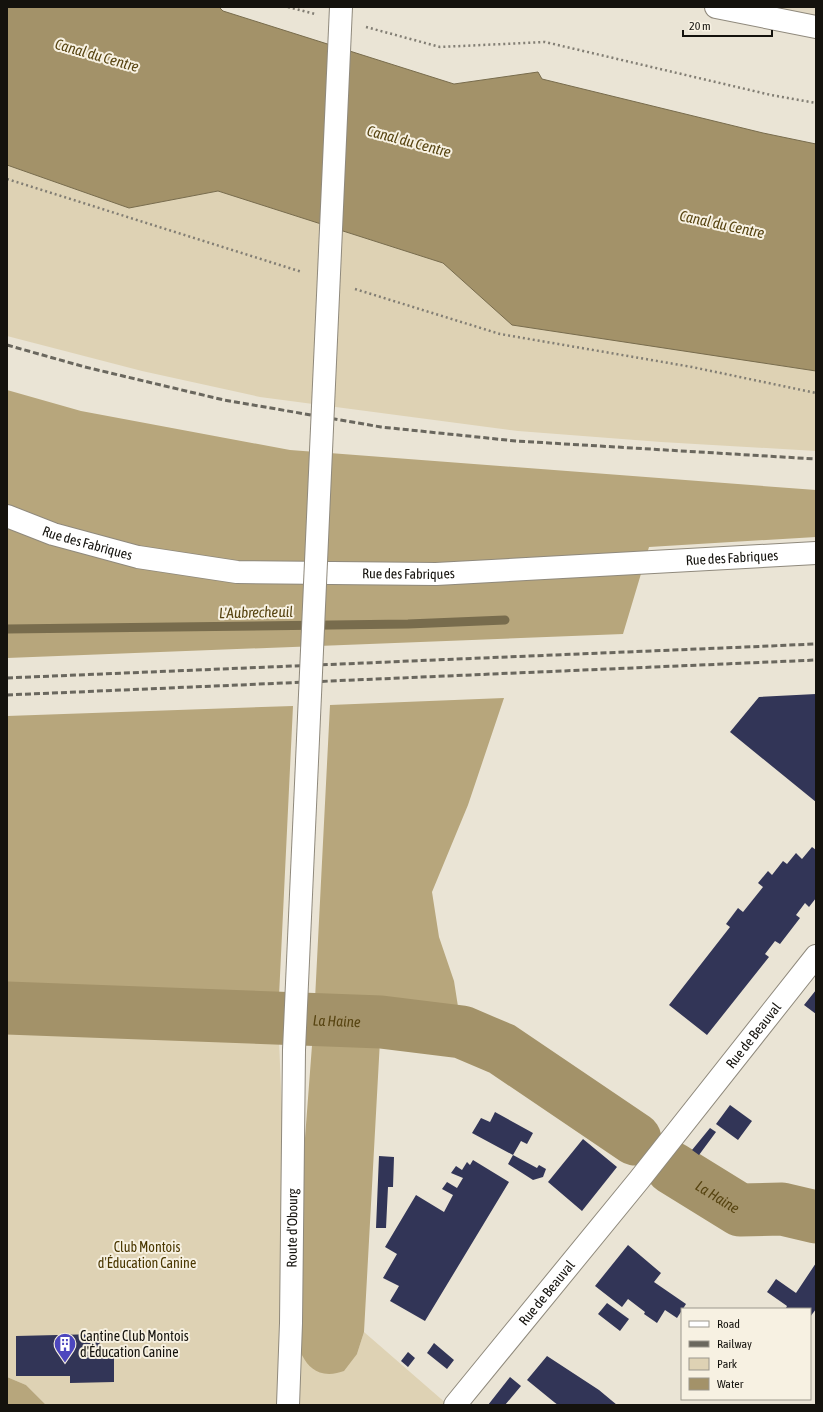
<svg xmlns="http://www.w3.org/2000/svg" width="823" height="1412" font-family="'Asap Condensed',sans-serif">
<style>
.built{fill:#e2d9c4}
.green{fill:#ded2b4}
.forest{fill:#b7a67c}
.water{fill:#a39269;stroke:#786c4d}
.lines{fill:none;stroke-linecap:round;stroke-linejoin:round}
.stream{stroke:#786c4d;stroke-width:9}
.river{stroke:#a39269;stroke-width:53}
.building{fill:#323557}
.street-casing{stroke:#8f897c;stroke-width:24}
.secondary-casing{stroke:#8f897c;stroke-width:24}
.path{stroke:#827e74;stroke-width:2.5;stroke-dasharray:2 3;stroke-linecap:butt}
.street{stroke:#fff;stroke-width:22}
.secondary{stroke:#fff;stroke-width:22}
.rail{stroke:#6a675e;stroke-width:3;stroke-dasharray:6 3;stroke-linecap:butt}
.secondary-bridge-casing{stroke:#8f897c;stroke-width:24;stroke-linecap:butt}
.secondary-bridge{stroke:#fff;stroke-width:22}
.labels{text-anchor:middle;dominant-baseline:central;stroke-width:4;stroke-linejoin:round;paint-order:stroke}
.street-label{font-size:14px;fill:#14120d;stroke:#f7f1e2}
.park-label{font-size:14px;fill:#4a3700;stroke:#f7f1e2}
.poi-label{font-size:14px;fill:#14120d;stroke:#f7f1e2;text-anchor:start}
.water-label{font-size:15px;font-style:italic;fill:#574411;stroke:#f7f1e2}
</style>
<rect width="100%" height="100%" fill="#eae4d5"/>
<path class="built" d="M 722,7 L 816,7 L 816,27 Z"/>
<path class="green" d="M 7,165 L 129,208 L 218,191 L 443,263 L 512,325 L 816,371 L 816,451 L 661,442 L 518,431 L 260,397 L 142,371 L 7,336 Z
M 7,1008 L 278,1017 L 291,1323 L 357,1354 L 364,1332 L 448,1405 L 46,1405 L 26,1385 L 7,1377 Z"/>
<path class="forest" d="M 7,390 L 81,411 L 290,450 L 816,490 L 816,537 L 649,547 L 623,634 L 7,658 Z
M 504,698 L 468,805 L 432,892 L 439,937 L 454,981 L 462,1032 L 381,1022 L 364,1332 L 357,1354 L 344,1371 C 340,1372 334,1374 329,1374 C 302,1373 298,1344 291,1323 L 314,1019 L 330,705 Z
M 293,706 L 278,1017 L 7,1008 L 7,716 Z
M 7,1377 L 26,1385 L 46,1405 L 7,1405 Z"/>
<path class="water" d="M 7,7 L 219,7 L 223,11 L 454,84 L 538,72 L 542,79 L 763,133 L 816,144 L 816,371 L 512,325 L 443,263 L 218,191 L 129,208 L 7,165 Z"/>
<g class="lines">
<path class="stream" d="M 7,629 L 408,624 L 505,620"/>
<g class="river">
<path id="s1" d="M 7,1008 L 381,1022 L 462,1032 L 502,1049 L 635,1139"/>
<path id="s2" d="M 672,1168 L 740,1210 L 782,1209 L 816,1217"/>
</g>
</g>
<path class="building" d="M 816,694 L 816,802 L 730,732 L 759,697 Z
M 812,847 L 816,850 L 816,898 L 809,907 L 805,903 L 796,915 L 800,918 L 780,944 L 775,941 L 765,954 L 769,957 L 707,1035 L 669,1005 L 730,927 L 726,924 L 738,908 L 743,912 L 763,887 L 758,883 L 768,871 L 772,875 L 783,861 L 787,864 L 796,853 L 802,859 Z
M 816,990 L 816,1014 L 804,1005 Z
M 730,1105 L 752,1121 L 738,1140 L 716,1124 Z
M 495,1112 L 533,1133 L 527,1144 L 521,1141 L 513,1155 L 472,1133 L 481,1118 L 490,1122 Z
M 710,1128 L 716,1132 L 699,1155 L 692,1150 Z
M 583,1139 L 617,1167 L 582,1211 L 548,1182 Z
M 513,1155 L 537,1168 L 539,1165 L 546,1169 L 543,1177 L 533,1180 L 508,1164 Z
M 379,1156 L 394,1157 L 393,1187 L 388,1187 L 386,1228 L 376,1228 Z
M 473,1160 L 509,1182 L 425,1321 L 390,1301 L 399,1286 L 383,1278 L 397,1254 L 385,1247 L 416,1195 L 444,1212 L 453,1195 L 442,1189 L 447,1182 L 457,1188 L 463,1178 L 451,1173 L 456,1166 L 462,1170 L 467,1162 L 470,1165 Z
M 628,1245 L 661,1273 L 654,1282 L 686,1304 L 677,1318 L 665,1310 L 657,1323 L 644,1314 L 645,1312 L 628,1299 L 622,1307 L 595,1286 Z
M 816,1263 L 816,1309 L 810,1317 L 810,1309 L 788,1309 L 786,1308 L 787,1306 L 767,1292 L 776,1279 L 796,1293 Z
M 607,1303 L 629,1319 L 620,1331 L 598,1314 Z
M 99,1334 L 100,1351 L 114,1351 L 114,1382 L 70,1383 L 70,1376 L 16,1376 L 16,1336 Z
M 434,1343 L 454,1360 L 447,1369 L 427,1353 Z
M 408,1352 L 415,1358 L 408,1367 L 401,1361 Z
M 547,1356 L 599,1390 L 617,1405 L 558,1405 L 554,1402 L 527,1380 Z
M 510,1377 L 521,1386 L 505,1405 L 488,1405 Z"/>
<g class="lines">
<g class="street-casing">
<g id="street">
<path id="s3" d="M 7,516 L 53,534 L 138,557 L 237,572 L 436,574 L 816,553"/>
<path id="s4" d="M 455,1405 L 639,1180 L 816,956"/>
</g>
</g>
<g class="secondary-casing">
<g id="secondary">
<path d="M 716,7 L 816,27"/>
<path id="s5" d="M 288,1405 L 291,1323 L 294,1050"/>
</g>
</g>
<path class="path" d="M 288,7 L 315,14
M 366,27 L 440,47 L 545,42 L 771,95 L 816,103
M 7,179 L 302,272
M 355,289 L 500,334 L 692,367 L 816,393"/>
<use href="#street" class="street"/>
<use href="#secondary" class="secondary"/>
<path class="rail" d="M 7,345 L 85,367 L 224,400 L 381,427 L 516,441 L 816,459
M 7,678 L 816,644
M 7,695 L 816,660"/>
<g class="secondary-bridge-casing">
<path id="secondary-bridge" d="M 294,1050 L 341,7"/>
</g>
<use href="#secondary-bridge" class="secondary-bridge"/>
</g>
<defs>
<g id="building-pin" transform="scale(1.15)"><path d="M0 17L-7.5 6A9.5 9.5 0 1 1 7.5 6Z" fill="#4d47be" stroke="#f7f1e2"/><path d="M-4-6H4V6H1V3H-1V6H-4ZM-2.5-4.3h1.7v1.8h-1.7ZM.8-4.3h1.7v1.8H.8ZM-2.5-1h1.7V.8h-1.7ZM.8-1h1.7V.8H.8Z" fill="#fff"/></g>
</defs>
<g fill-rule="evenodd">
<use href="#building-pin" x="65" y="1344"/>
</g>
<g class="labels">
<g class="street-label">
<text stroke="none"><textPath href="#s3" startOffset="85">Rue des Fabriques</textPath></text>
<text stroke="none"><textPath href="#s3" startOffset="733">Rue des Fabriques</textPath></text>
<text stroke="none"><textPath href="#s3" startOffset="409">Rue des Fabriques</textPath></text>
<text stroke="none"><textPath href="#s4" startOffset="475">Rue de Beauval</textPath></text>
<text stroke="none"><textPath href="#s5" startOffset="177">Route d'Obourg</textPath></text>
<text stroke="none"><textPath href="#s4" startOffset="145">Rue de Beauval</textPath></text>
</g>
<g class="park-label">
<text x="147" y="1247">Club Montois<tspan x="147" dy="16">d'Éducation Canine</tspan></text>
</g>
<g class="poi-label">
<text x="80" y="1336">Cantine Club Montois<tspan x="80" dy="16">d'Éducation Canine</tspan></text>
</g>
<g class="water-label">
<text transform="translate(97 55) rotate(16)">Canal du Centre</text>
<text transform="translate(409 141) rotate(15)">Canal du Centre</text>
<text transform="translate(722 224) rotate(12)">Canal du Centre</text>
<text transform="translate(256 612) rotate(-1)">L'Aubrecheuil</text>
<text stroke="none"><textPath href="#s1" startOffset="330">La Haine</textPath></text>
<text stroke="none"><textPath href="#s2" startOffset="54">La Haine</textPath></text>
</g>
</g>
<rect width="823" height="1412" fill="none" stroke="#14120d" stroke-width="16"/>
<rect x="681" y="1308" width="130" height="92" fill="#f7f1e2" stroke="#9c988d"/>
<rect x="689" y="1321" width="20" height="6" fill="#ffffff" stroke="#9c988d"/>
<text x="717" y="1328" font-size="12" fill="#14120d">Road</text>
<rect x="689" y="1341" width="20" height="6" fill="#6a675e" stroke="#9c988d"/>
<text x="717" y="1348" font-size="12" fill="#14120d">Railway</text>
<rect x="689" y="1358" width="20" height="12" fill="#ded2b4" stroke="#9c988d"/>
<text x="717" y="1368" font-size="12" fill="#14120d">Park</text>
<rect x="689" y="1378" width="20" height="12" fill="#a39269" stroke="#9c988d"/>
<text x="717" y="1388" font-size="12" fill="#14120d">Water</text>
<path d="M683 30v6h89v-6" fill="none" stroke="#14120d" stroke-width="2"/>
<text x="689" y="30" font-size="12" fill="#14120d" stroke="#f7f1e2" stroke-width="3" paint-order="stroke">20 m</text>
</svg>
